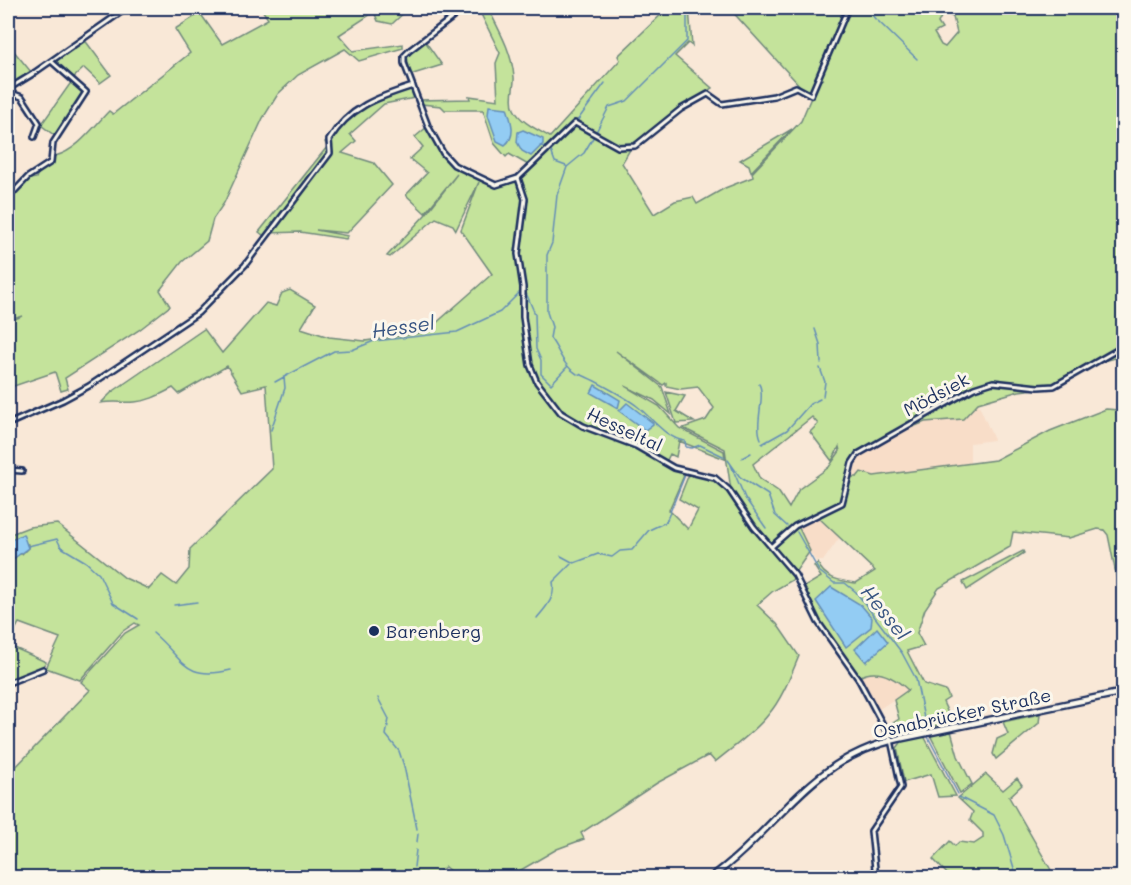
<svg xmlns="http://www.w3.org/2000/svg" width="1131" height="885" font-family="Mali,sans-serif">
<style>
.built{fill:#f8ddc8}
.green{fill:#c4e39b;stroke:#70897c;stroke-width:1.5;fill-rule:evenodd}
.water{fill:#93ccf3;stroke:#638db7;stroke-width:1.5}
.lines{fill:none;stroke-linecap:round;stroke-linejoin:round}
.stream{stroke:#638db7;stroke-width:1.5}
.minor-casing{stroke:#1b2f5e;stroke-width:8}
.secondary-casing{stroke:#1b2f5e;stroke-width:9}
.minor{stroke:#fbf7ec;stroke-width:3}
.secondary{stroke:#fbf7ec;stroke-width:4.5}
.poi-dot{fill:#1b2f5e;stroke:#fbf7ec;stroke-width:2}
.labels{text-anchor:middle;dominant-baseline:central;stroke-width:6;stroke-linejoin:round;paint-order:stroke}
.street-label{font-size:18px;fill:#1b2f5e;stroke:#fbf7ec}
.poi-label{font-size:18px;fill:#1b2f5e;stroke:#fbf7ec;text-anchor:start}
.water-label{font-size:20px;font-style:italic;fill:#395683;stroke:#fbf7ec}
</style>
<rect width="100%" height="100%" fill="#f9e8d7"/>
<filter id="ink" filterUnits="userSpaceOnUse"><feTurbulence type="fractalNoise" baseFrequency=".0167" numOctaves="2"/><feDisplacementMap in="SourceGraphic" scale="12" xChannelSelector="R" yChannelSelector="G"/><feConvolveMatrix kernelMatrix="1 2 1 2 8 2 1 2 1" color-interpolation-filters="sRGB"/></filter>
<g filter="url(#ink)">
<path class="built" d="M 978,403 L 994,440 L 970,443 L 970,464 L 874,476 L 861,472 L 857,477 L 849,477 L 857,458 L 904,428 L 906,430 L 925,422 L 962,418 Z
M 819,518 L 840,537 L 823,561 L 816,561 L 811,554 L 808,557 L 810,550 L 798,526 Z
M 874,672 L 891,677 L 908,690 L 878,710 L 859,677 Z"/>
<path class="green" d="M 261,8 L 409,8 L 392,24 L 378,21 L 374,12 L 339,35 L 353,51 L 403,44 L 403,48 L 359,61 L 345,49 L 298,75 L 278,94 L 263,118 L 224,203 L 213,219 L 207,241 L 182,262 L 160,290 L 170,306 L 139,330 L 65,378 L 68,389 L 61,391 L 55,372 L 8,388 L 8,322 L 22,316 L 8,321 L 8,201 L 29,179 L 36,178 C 39,169 50,165 55,156 C 77,151 94,126 109,111 L 113,114 L 190,53 L 175,29 L 200,13 L 222,44 L 268,19 Z
M 478,8 L 488,8 C 499,30 512,52 514,77 C 515,87 509,98 514,109 C 520,122 538,130 550,137 L 620,60 L 618,56 L 668,8 L 689,8 L 692,46 L 688,43 L 675,56 L 712,88 L 675,112 L 647,137 L 622,148 L 631,148 L 622,163 L 654,214 L 675,201 L 693,197 L 697,204 L 725,188 L 753,177 L 752,173 L 801,121 L 818,81 L 824,79 L 819,79 L 850,8 L 1123,8 L 1123,356 L 1097,363 L 1059,386 L 1019,391 L 978,403 L 963,419 L 925,422 L 905,430 L 903,427 L 853,457 L 840,502 L 799,521 L 772,543 L 755,527 L 731,490 L 725,449 L 683,428 L 706,420 L 714,408 L 698,387 L 681,389 L 666,386 L 666,383 L 663,385 L 616,351 L 662,387 L 671,414 L 654,400 L 625,386 L 659,406 L 679,428 L 724,451 L 725,459 L 679,441 L 676,457 L 670,454 L 666,462 L 663,459 L 662,462 L 685,473 L 669,510 L 688,529 L 698,510 L 679,499 L 689,474 L 713,479 L 723,485 L 794,579 L 773,591 L 757,605 L 777,624 L 799,656 C 791,675 782,699 768,715 C 754,733 733,747 715,762 L 709,755 L 657,783 L 581,833 L 584,839 L 557,849 L 509,877 L 457,877 L 445,867 L 436,874 L 424,877 L 8,877 L 8,775 L 90,690 L 81,682 L 125,633 L 139,625 L 135,623 L 123,631 L 80,680 L 46,668 L 60,638 L 19,623 L 8,643 L 8,548 L 10,554 L 22,554 L 28,548 L 28,544 L 11,540 L 8,545 L 8,535 L 29,527 L 57,524 L 125,578 L 149,589 L 162,575 L 176,585 L 189,569 L 190,549 L 272,469 L 266,385 L 242,391 L 227,366 L 179,394 L 173,388 C 161,394 149,401 135,402 C 123,403 113,401 101,403 L 112,392 L 204,329 L 222,353 L 266,303 L 276,306 L 282,293 L 290,290 L 315,305 L 301,328 L 329,337 L 365,341 L 426,332 L 492,274 L 461,230 L 479,182 L 456,230 L 453,225 L 436,218 L 390,257 L 387,256 L 426,214 L 457,174 L 425,213 L 406,195 L 427,173 L 410,159 L 423,147 L 415,137 L 427,127 C 444,159 458,173 493,186 L 516,180 C 532,201 517,230 516,254 C 516,267 521,282 521,296 L 525,300 L 520,250 L 527,205 L 521,176 L 575,125 L 593,131 L 575,122 L 530,166 L 509,154 L 506,157 L 494,143 L 483,110 L 445,110 L 441,106 L 421,104 L 419,100 L 470,99 L 469,96 L 498,100 L 496,63 L 500,53 ZM 899,13 L 949,15 L 953,17 L 957,33 L 945,47 L 941,45 L 934,33 L 942,29 L 938,23 L 942,15 ZM 812,417 L 818,424 L 810,432 L 832,461 L 839,447 L 840,451 L 829,467 L 799,489 L 789,508 L 778,491 L 760,479 L 753,464 Z
M 729,8 L 846,8 L 812,91 L 808,92 L 801,87 Z
M 84,39 L 111,75 L 100,83 L 84,68 L 73,78 L 55,62 Z
M 425,41 L 442,65 L 410,75 L 407,55 Z
M 8,44 L 32,73 L 8,88 Z
M 72,81 L 84,91 L 84,94 L 55,136 L 41,125 Z
M 412,88 L 415,98 L 384,104 L 350,134 L 356,141 L 342,153 L 374,163 L 392,185 L 347,233 L 316,230 L 348,236 L 346,239 L 300,232 L 269,233 L 329,153 L 264,236 L 259,232 L 327,147 L 325,142 L 356,110 L 383,97 Z
M 792,129 L 751,172 L 749,165 L 740,160 Z
M 666,392 L 685,396 L 676,411 L 694,422 L 676,423 Z
M 1106,409 L 1119,410 L 1123,415 L 1124,566 L 1117,579 L 1108,535 L 1104,530 L 1098,529 L 1069,538 L 1013,532 L 1010,547 L 939,588 L 925,609 L 917,633 L 924,646 L 907,651 L 924,684 L 946,691 L 949,698 L 943,702 L 952,722 L 892,735 L 887,727 L 899,719 L 894,700 L 908,690 C 894,677 877,667 859,677 L 820,621 L 804,587 L 821,577 L 814,566 L 818,563 C 824,579 841,581 856,583 L 875,571 L 819,518 L 843,504 L 849,477 L 857,477 L 861,472 L 874,476 L 995,460 L 1050,431 Z
M 798,526 L 810,551 L 796,571 L 775,548 Z
M 1023,551 L 1024,553 L 967,590 L 963,582 Z
M 8,645 L 46,662 L 42,667 L 8,682 Z
M 1040,714 L 1039,723 L 996,759 L 993,754 L 997,739 L 1008,734 L 1003,722 Z
M 951,731 L 958,756 L 972,784 L 960,793 L 930,735 Z
M 924,736 L 956,796 L 938,797 L 931,774 L 904,782 L 897,748 L 903,740 Z
M 986,774 L 1003,790 L 1017,778 L 1022,785 L 1009,797 L 1055,877 L 950,877 L 933,859 L 950,841 L 955,846 L 959,842 L 974,844 L 983,838 L 983,833 L 970,820 L 973,812 L 958,798 Z"/>
<path class="water" d="M 489,106 L 507,108 C 511,120 517,136 505,145 L 497,141 L 488,115 Z
M 523,130 L 543,139 L 543,144 L 531,156 L 522,151 L 517,142 L 518,132 Z
M 595,385 L 620,400 L 618,408 L 591,393 Z
M 627,403 L 653,423 L 653,424 L 645,430 L 619,411 Z
M 23,534 L 28,548 L 13,559 L 8,545 L 11,540 Z
M 831,587 L 861,605 L 872,618 L 871,627 L 846,647 L 816,601 Z
M 877,628 L 888,642 L 866,662 L 855,649 Z"/>
<g class="lines">
<path class="stream" d="M 876,20 L 872,15 L 878,9
M 878,21 L 917,59
M 577,121 L 605,83
M 596,132 L 609,107 L 627,101 L 687,41 L 687,8
M 540,146 L 546,147
M 566,166 L 555,162 L 551,151 L 572,128
M 526,293 L 535,314 L 536,349 L 541,360 L 541,374 L 551,384 L 567,367
M 815,329 L 820,344 L 821,363
M 820,368 L 825,382 L 823,396
M 577,374 C 562,365 560,351 550,338 L 552,327 L 547,312 L 547,255 L 552,243 L 557,195 L 567,167 L 584,153 L 594,136
M 579,374 C 591,378 627,398 637,406 C 652,418 665,438 685,441 L 686,447 L 692,448 L 700,445 L 725,457
M 275,382 L 284,377
M 759,384 C 766,396 754,424 761,439
M 271,430 L 285,388 L 284,377 L 334,351 L 352,350 L 374,341 L 457,332 L 500,312 L 520,292
M 762,444 L 787,430 L 810,404 L 820,399
M 742,458 L 751,453
M 728,460 L 740,477 L 768,495 L 775,515 L 787,526
M 731,465 L 745,498 L 766,528
M 797,532 L 819,571 L 834,583 L 845,583 L 856,592 L 902,653 L 916,679 L 926,728
M 28,546 L 57,539 L 61,547 L 86,562 L 99,574 L 113,603 L 138,619
M 561,556 L 574,563 L 598,554 L 612,557 L 620,551 L 632,550 L 649,530 L 666,522 L 685,475
M 174,605 L 197,602
M 537,618 C 546,607 556,597 553,582 L 571,564
M 153,633 C 185,660 183,681 231,670
M 378,698 L 389,719 L 386,735 L 399,751 L 404,766 L 417,829
M 969,722 L 1012,713
M 927,735 L 958,794
M 900,736 L 918,732
M 959,797 L 994,815 L 1004,835 L 1017,878
M 761,829 C 797,792 831,756 882,740
M 417,842 L 418,834
M 747,843 L 757,833
M 731,858 L 741,849
M 414,867 L 416,850"/>
<g class="minor-casing">
<path id="minor" d="M 465,8 L 410,50 L 404,56 L 404,63 L 428,126 L 443,153 L 454,165 L 496,185 L 518,178 L 575,123 L 618,147 L 635,146 L 681,109 L 708,94 L 722,104 L 774,96 L 796,87 L 811,95 L 848,8
M 8,89 L 31,75 L 127,8
M 8,92 L 22,97 L 39,123 L 34,137
M 518,178 L 525,199 L 518,254 L 523,287 L 523,317 L 530,365 L 537,382 L 561,413 L 583,426 L 636,446 L 674,468 L 715,478 L 729,490 L 754,527 L 795,575 L 818,622 L 859,680 L 891,740 L 901,787 L 871,831 L 876,878
M 8,198 L 28,177 L 51,162 L 53,143 L 86,92 L 51,61
M 8,424 L 63,400 L 89,386 L 198,313 L 245,265 L 330,153 L 329,140 C 349,107 378,97 413,86
M 8,470 L 22,471
M 771,547 L 795,526 L 842,503 L 852,463 L 858,454 L 974,388 L 993,382 L 1038,387 L 1054,386 L 1124,346
M 8,683 L 43,669"/>
</g>
<g class="secondary-casing">
<path id="secondary" d="M 710,878 C 779,829 808,759 898,739 L 1124,692"/>
</g>
<use href="#minor" class="minor"/>
<use href="#secondary" class="secondary"/>
</g>
</g>
<circle class="poi-dot" cx="374" cy="631" r="6"/>
<g class="labels">
<g class="street-label">
<text transform="translate(936 394) rotate(-28)">Mödsiek</text>
<text transform="translate(625 429) rotate(25)">Hesseltal</text>
<text transform="translate(962 713) rotate(-12)">Osnabrücker Straße</text>
</g>
<g class="poi-label">
<text x="386" y="631">Barenberg</text>
</g>
<g class="water-label">
<text transform="translate(403 326) rotate(-8)">Hessel</text>
<text transform="translate(886 612) rotate(51)">Hessel</text>
</g>
</g>
<rect width="1131" height="885" fill="none" stroke="#fbf7ec" stroke-width="30"/>
<rect x="15" y="15" width="1101" height="855" fill="none" stroke="#1b2f5e" stroke-width="2" filter="url(#ink)"/>
</svg>
